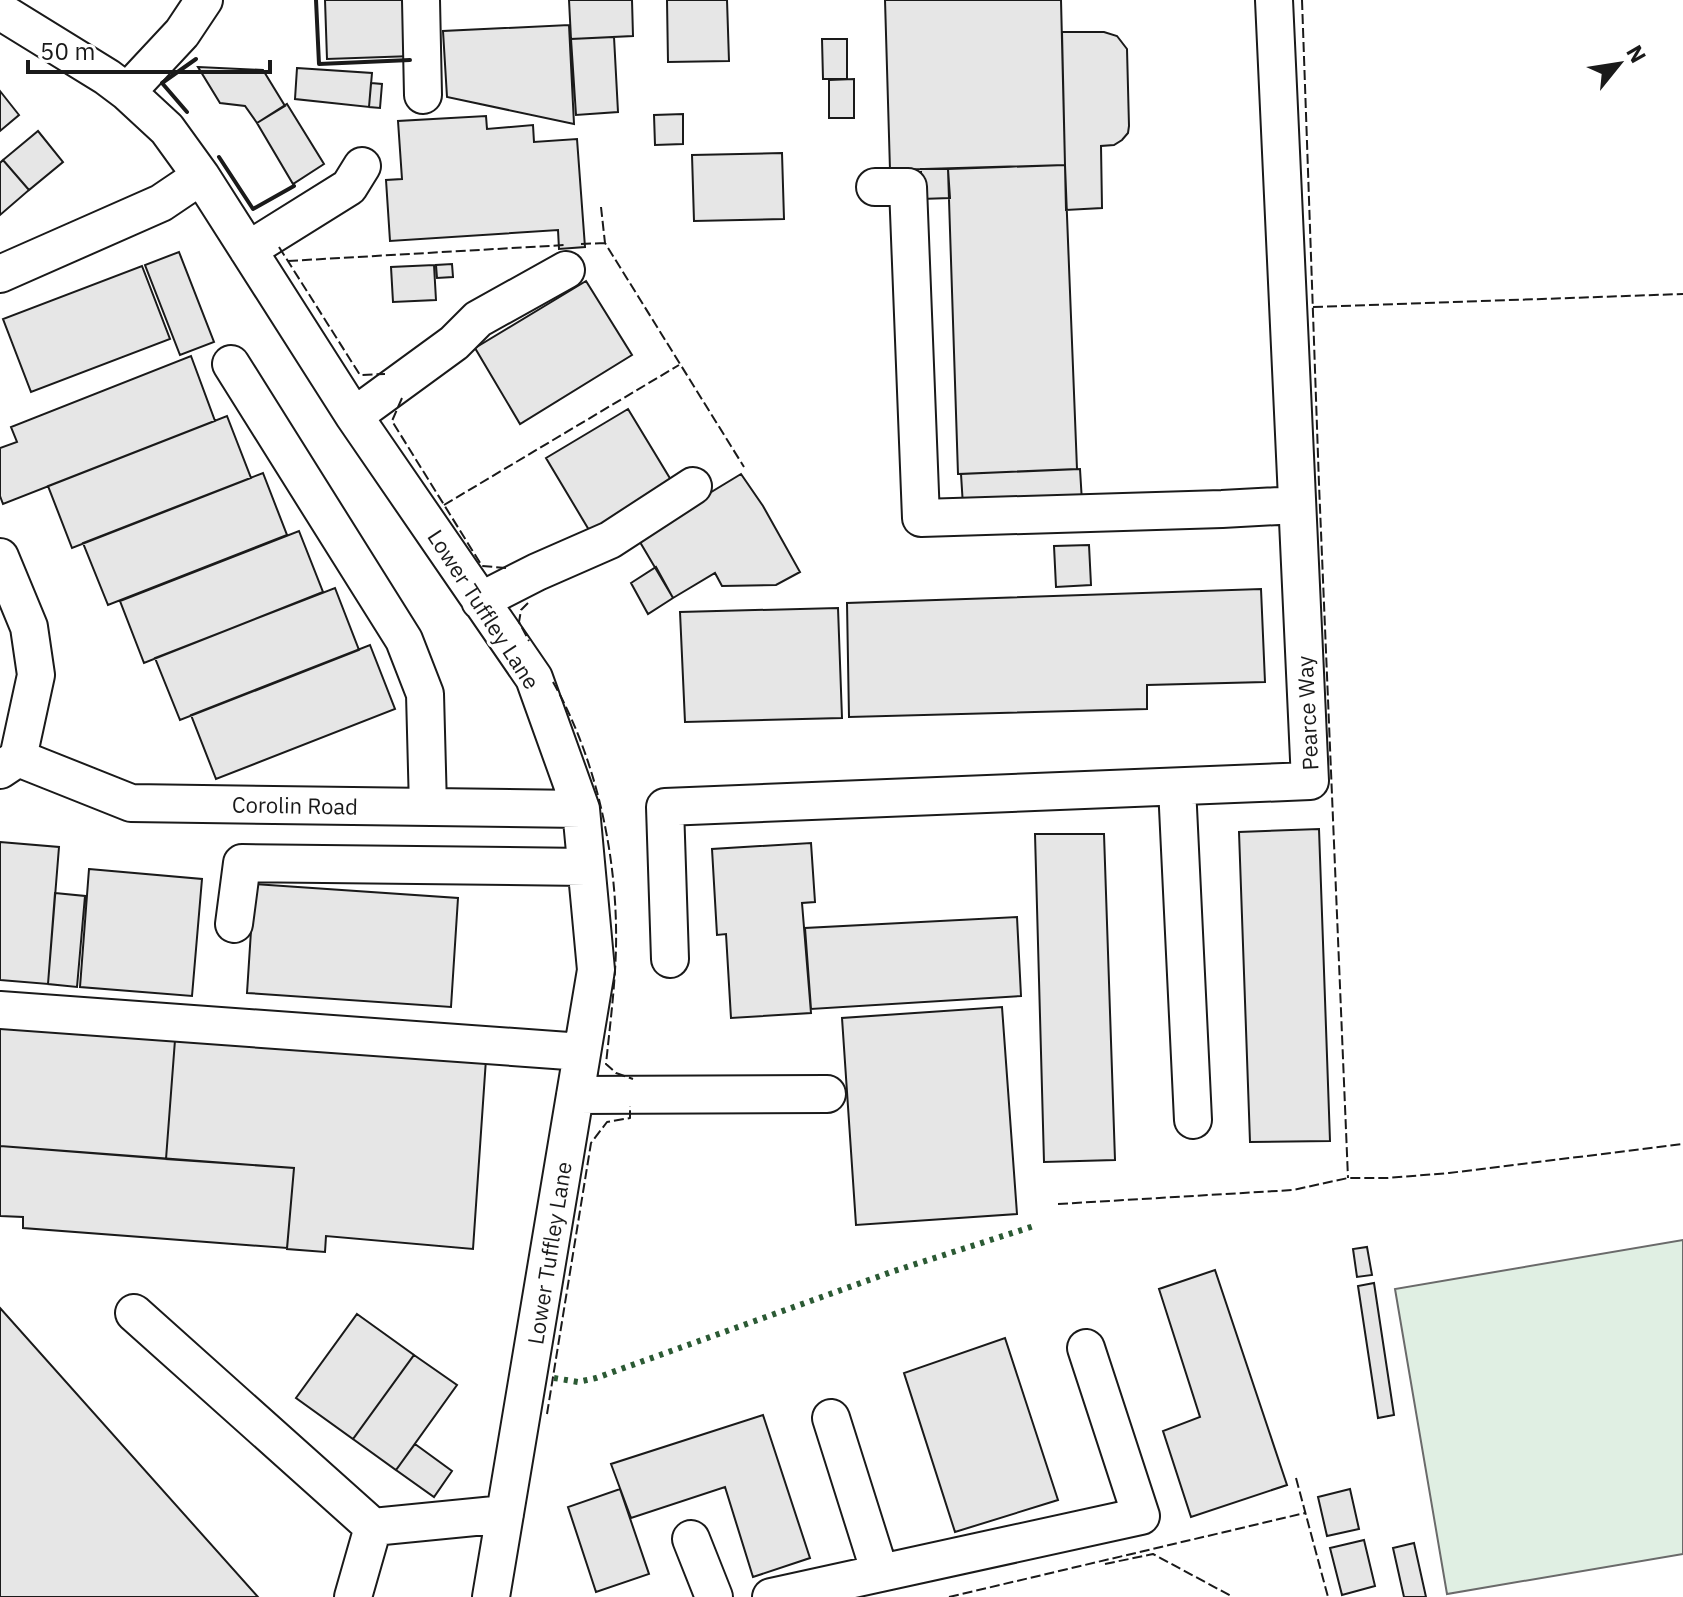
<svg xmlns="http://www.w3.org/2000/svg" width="1683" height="1597" font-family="'IBM Plex Sans',sans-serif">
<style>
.green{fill:#e0efe3;stroke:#6a6a6a;stroke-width:2}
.building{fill:#e6e6e6;stroke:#1a1a1a;stroke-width:2}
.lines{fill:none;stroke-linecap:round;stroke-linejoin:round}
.minor-casing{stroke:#1a1a1a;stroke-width:40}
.minor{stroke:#fff;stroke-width:36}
.hedge{stroke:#2b5a34;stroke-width:6;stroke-dasharray:4 6;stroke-linecap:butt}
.fence{stroke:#1a1a1a;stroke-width:2;stroke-dasharray:10 4;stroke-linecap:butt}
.wall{stroke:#1a1a1a;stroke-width:4}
.labels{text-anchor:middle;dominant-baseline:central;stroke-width:6;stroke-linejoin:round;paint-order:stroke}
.street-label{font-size:22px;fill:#1a1a1a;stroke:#fff}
</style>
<rect width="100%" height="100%" fill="#fff"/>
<path class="green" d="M 1683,1240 L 1683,1554 L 1447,1594 L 1395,1289 Z"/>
<path class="building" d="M 325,0 L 410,0 L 413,56 L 327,59 Z
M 569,0 L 632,0 L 633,36 L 571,39 Z
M 667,0 L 727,0 L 729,61 L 668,62 Z
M 885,0 L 1061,0 L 1065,165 L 890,170 Z
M 569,25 L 574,124 L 447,97 L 443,31 Z
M 1062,32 L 1104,32 L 1117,36 L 1127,49 L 1129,126 L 1128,133 L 1122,140 L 1114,145 L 1101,146 L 1102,208 L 1066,210 Z
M 614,37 L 618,112 L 576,115 L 571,39 Z
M 822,39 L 847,39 L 847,79 L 823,79 Z
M 198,67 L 263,70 L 285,106 L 257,123 L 245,106 L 220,103 Z
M 297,68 L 372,73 L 369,107 L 295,99 Z
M 854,79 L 854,118 L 829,118 L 829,80 Z
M 371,83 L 382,84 L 380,108 L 369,107 Z
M 0,91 L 19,115 L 0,131 Z
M 287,104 L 324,164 L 293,184 L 257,123 Z
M 683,114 L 683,144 L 655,145 L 654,115 Z
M 486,116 L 487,129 L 533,125 L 534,142 L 577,139 L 585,247 L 559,249 L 558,230 L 390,241 L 386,180 L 402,179 L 398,121 Z
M 38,131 L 63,162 L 29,190 L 3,160 Z
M 782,153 L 784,219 L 694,221 L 692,155 Z
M 3,160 L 29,190 L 0,215 L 0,163 Z
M 1065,165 L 1077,469 L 958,474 L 948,169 Z
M 921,169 L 948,169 L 950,198 L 921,199 Z
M 179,252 L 214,342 L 180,355 L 145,265 Z
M 452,264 L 453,277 L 437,278 L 436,265 Z
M 434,265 L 436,300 L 393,302 L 391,267 Z
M 142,266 L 170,339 L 31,392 L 3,319 Z
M 586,281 L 632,355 L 520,424 L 475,348 Z
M 191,356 L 215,421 L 3,504 L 0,496 L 0,448 L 17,442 L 11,427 Z
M 628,409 L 674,485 L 592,535 L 546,458 Z
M 227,416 L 251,478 L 72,548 L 48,486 Z
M 1080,469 L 1082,502 L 963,506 L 961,474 Z
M 263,473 L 287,535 L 108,605 L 83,543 Z
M 741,474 L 763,506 L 800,572 L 776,585 L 722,586 L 715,573 L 673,598 L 637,537 Z
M 299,531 L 323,592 L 144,663 L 120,601 Z
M 1089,545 L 1091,585 L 1056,587 L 1054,546 Z
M 656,567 L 673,598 L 648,614 L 631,583 Z
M 335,588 L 359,650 L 180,720 L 155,658 Z
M 1261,589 L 1265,682 L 1147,685 L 1147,709 L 849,717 L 847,603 Z
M 838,608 L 842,718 L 685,722 L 680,612 Z
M 370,645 L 395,709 L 216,779 L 191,715 Z
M 1319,829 L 1330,1141 L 1250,1142 L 1239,832 Z
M 1035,834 L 1104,834 L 1115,1160 L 1044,1162 Z
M 0,842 L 59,847 L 48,984 L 0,980 Z
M 811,843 L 815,902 L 802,903 L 811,1013 L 731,1018 L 726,934 L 717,935 L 712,849 Z
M 89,869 L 202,879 L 192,996 L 80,987 Z
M 254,884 L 458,898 L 451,1007 L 247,993 Z
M 55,893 L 85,896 L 77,987 L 48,984 Z
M 1017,917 L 1021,996 L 811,1009 L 805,928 Z
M 1002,1007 L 1017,1214 L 856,1225 L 842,1018 Z
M 0,1026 L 175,1040 L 166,1159 L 0,1146 Z
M 175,1040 L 486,1059 L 473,1249 L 326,1236 L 325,1252 L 287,1249 L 294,1168 L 166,1159 Z
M 0,1146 L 294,1168 L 287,1248 L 23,1228 L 23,1217 L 0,1216 Z
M 1367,1247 L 1372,1275 L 1357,1277 L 1353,1249 Z
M 1215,1270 L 1287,1485 L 1191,1517 L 1163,1431 L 1200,1417 L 1159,1289 Z
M 1374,1283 L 1394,1415 L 1378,1418 L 1358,1286 Z
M 0,1308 L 258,1597 L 0,1597 Z
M 357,1314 L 414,1355 L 353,1439 L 296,1398 Z
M 1005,1338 L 1058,1500 L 955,1532 L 904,1373 Z
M 414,1355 L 457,1385 L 396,1470 L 353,1439 Z
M 763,1415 L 810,1558 L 753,1577 L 725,1487 L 631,1518 L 611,1464 Z
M 415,1444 L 452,1471 L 434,1497 L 396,1470 Z
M 620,1489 L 649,1574 L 596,1592 L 568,1507 Z
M 1350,1489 L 1359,1529 L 1327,1536 L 1318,1497 Z
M 1364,1540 L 1375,1586 L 1342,1595 L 1330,1548 Z
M 1414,1543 L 1426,1597 L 1404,1597 L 1393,1548 Z"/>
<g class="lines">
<g class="minor-casing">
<path id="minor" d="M 421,0 L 423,95
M 0,11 L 107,77 L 127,92 L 167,129 L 201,176 L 354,416 L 534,678 L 581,809 L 596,970 L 491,1597
M 127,92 L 182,33 L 204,0
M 875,187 L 908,187 L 921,518 L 1222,509 L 1297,505
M 248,250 L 349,187 L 362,166
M 0,274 L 161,203 L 201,176
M 231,364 L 404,640 L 425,694 L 428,807
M 354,416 L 454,343 L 478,319 L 566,270
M 0,557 L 29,627 L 36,675 L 18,758
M 480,601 L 537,572 L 610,540 L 693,486
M 0,770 L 18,758 L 131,803 L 581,809
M 1177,787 L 1193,1120
M 234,924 L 242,863 L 586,867
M 670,959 L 665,807 L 1310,781 L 1274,0
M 0,1010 L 582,1052
M 575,1095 L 827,1094
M 134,1313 L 373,1527
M 831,1418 L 880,1573
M 691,1539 L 714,1597
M 353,1597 L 373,1527 L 505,1514
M 771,1597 L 1141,1516 L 1086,1348"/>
</g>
<use href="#minor" class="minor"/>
<path class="hedge" d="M 554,1378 L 578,1382 L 596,1378 L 894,1271 L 1034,1226"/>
<path class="fence" d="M 1302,0 L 1319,484 L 1348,1178
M 601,207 L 605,243 L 744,467
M 581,244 L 605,243
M 279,247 L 360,375 L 385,374
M 288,261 L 565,245
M 1313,307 L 1683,294
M 402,398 L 392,421 L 482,566 L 506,568
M 444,505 L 679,365
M 528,603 L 521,610 L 519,622 L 529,641
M 553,682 C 597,760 618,859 616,948 C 615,987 610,1025 606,1064 L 616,1073 L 633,1079
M 1058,1204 L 1293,1190 L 1348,1178 L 1387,1178 L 1449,1173 L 1683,1144
M 547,1414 L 591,1143 L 607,1122 L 630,1118 L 630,1106
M 1296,1478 L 1328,1597
M 1105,1564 L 1153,1554 L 1233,1597
M 949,1597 L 1305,1513"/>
<path class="wall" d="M 316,0 L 319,64 L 410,60
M 187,112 L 162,83 L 196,59
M 219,157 L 253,209 L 294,186"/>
</g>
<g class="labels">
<g class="street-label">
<text transform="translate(484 609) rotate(57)">Lower Tuffley Lane</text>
<text transform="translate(1307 713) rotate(-93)">Pearce Way</text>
<text transform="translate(295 805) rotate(1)">Corolin Road</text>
<text transform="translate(549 1253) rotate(-81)">Lower Tuffley Lane</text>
</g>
</g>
<g transform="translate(1619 64) rotate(60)" stroke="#ffffff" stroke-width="6" paint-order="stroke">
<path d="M0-6L14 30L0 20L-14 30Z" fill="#1a1a1a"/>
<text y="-12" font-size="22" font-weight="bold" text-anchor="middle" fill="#1a1a1a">N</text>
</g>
<path d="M28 60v12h242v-12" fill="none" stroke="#1a1a1a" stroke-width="4"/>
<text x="40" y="60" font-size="24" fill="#1a1a1a" stroke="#ffffff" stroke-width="6" paint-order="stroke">50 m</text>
</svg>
